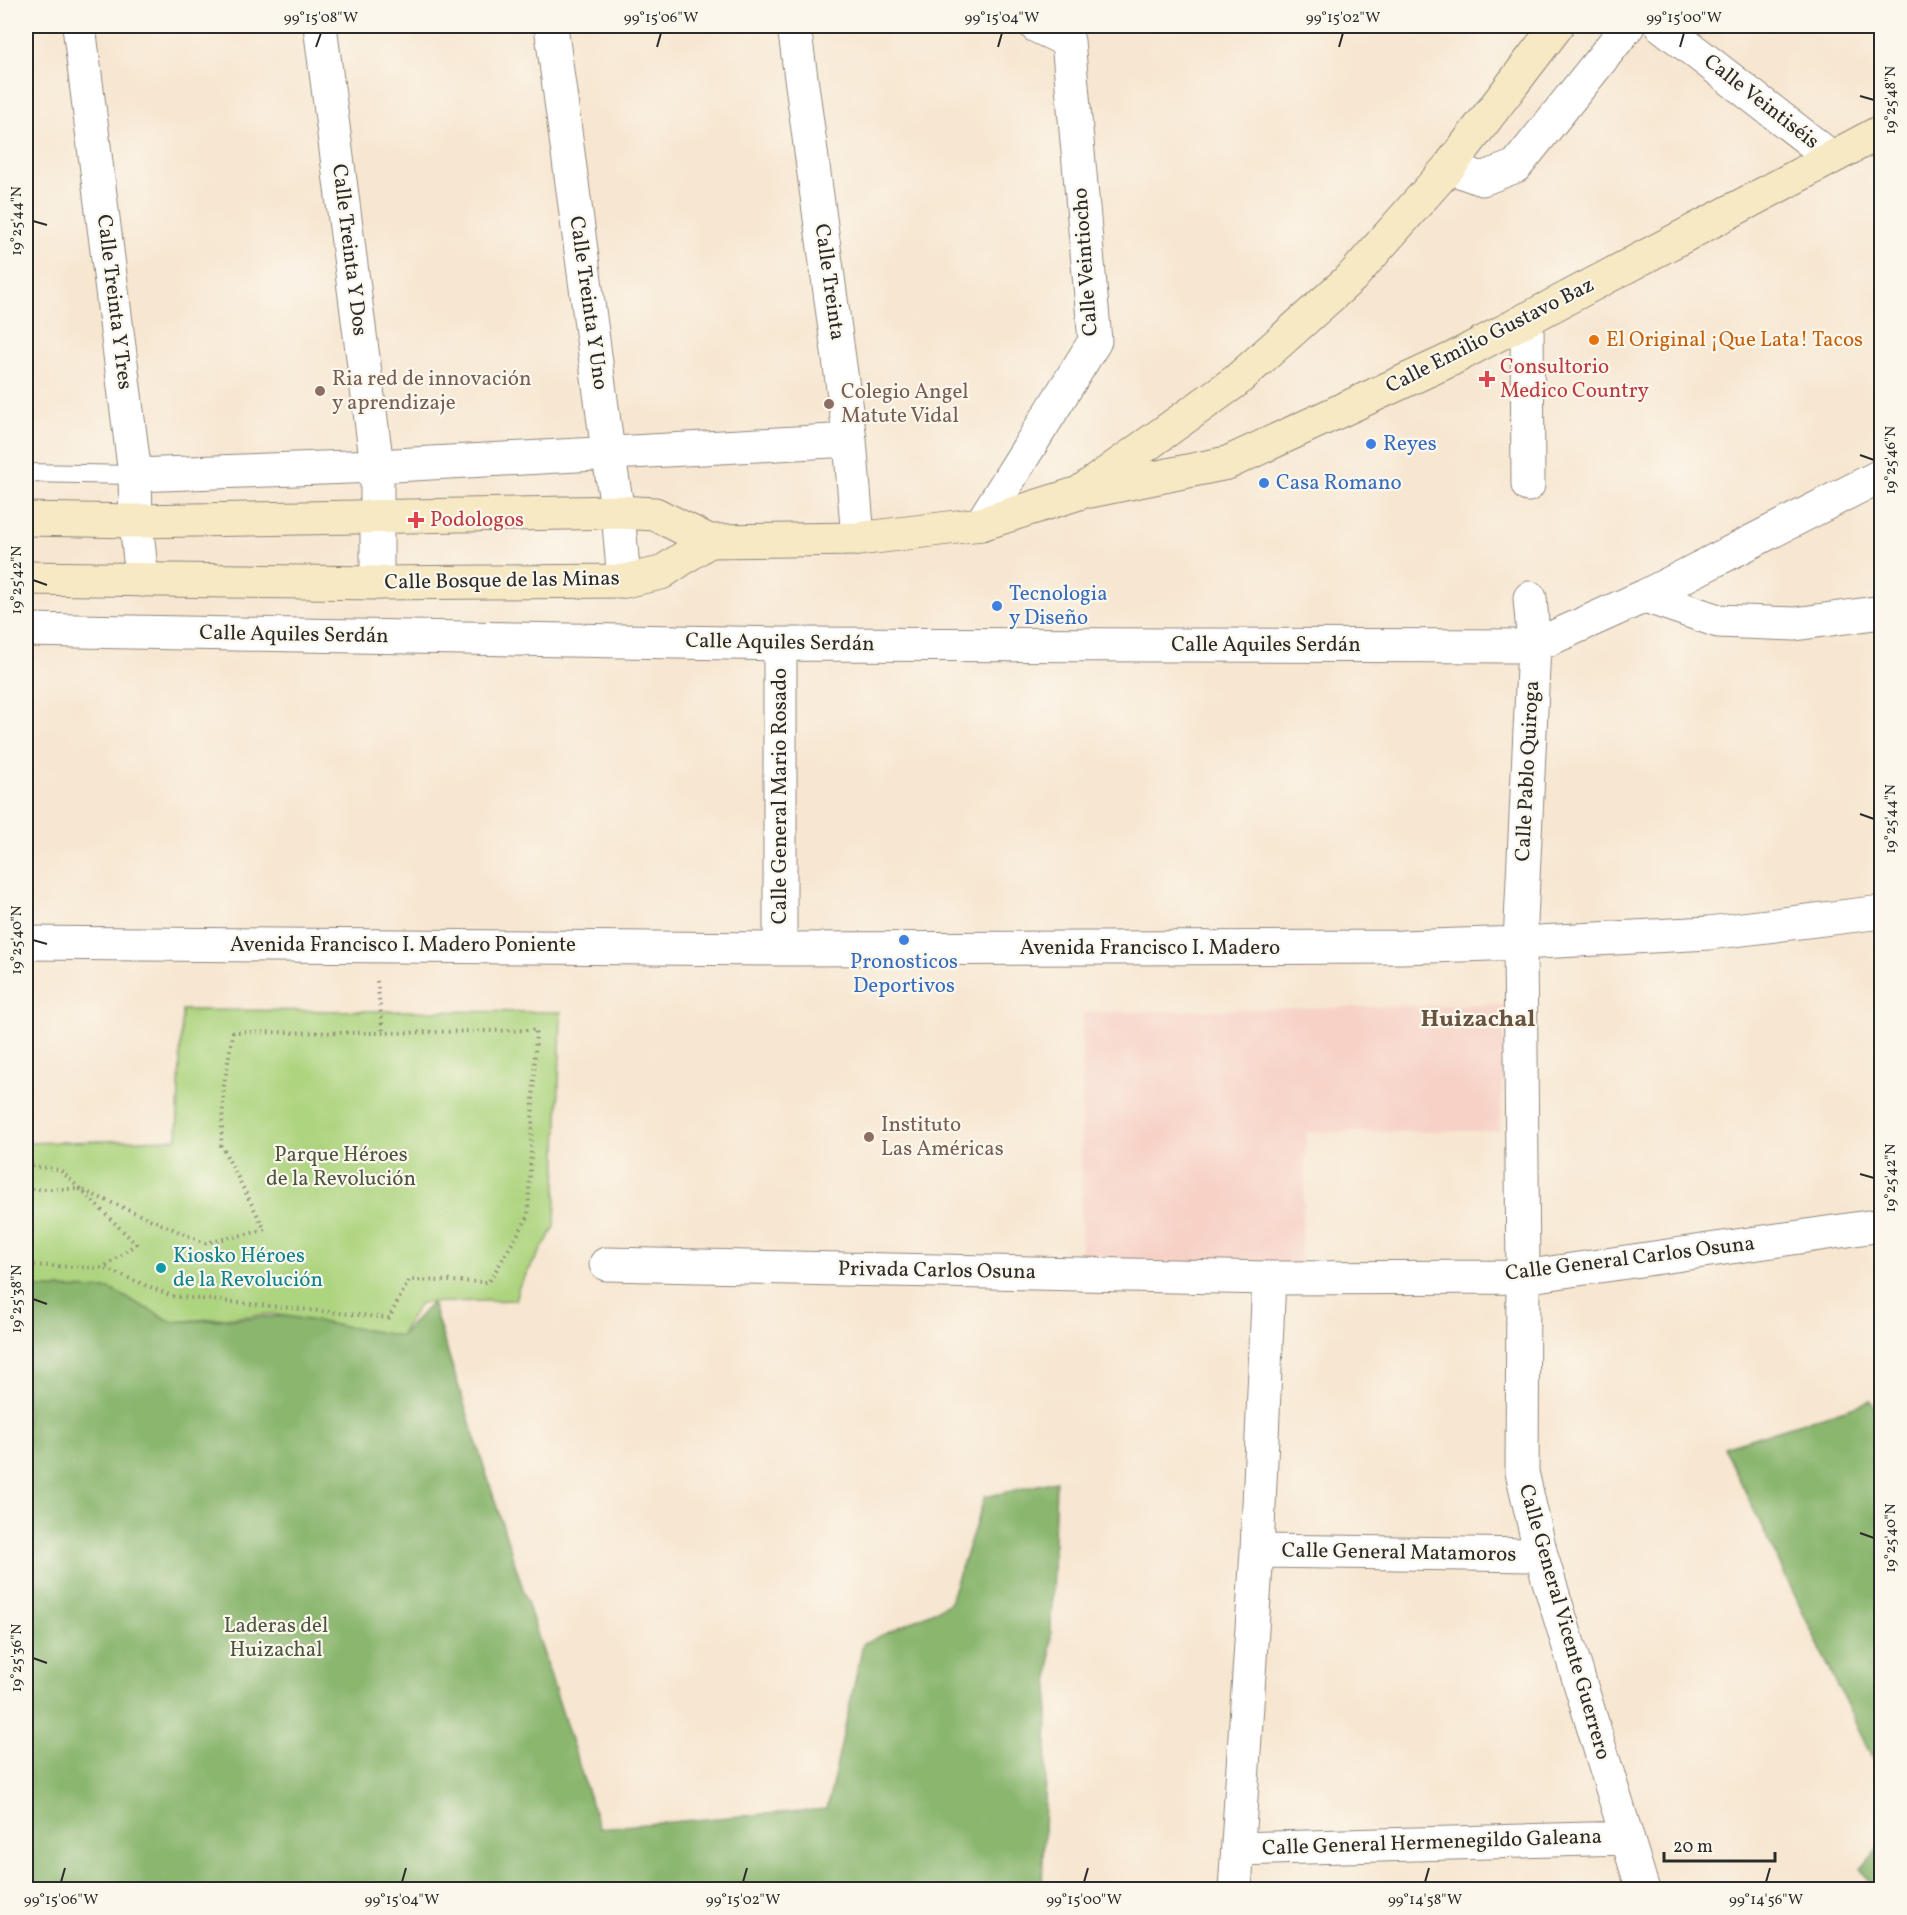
<svg xmlns="http://www.w3.org/2000/svg" width="1907" height="1915" font-family="Vollkorn,serif">
<style>
.built{fill:#f7d1c6}
.green{fill:#add47f;stroke:#6c8055;stroke-width:1.5}
.forest{fill:#8ab66e;stroke:#5a704c;stroke-width:1.5}
.lines{fill:none;stroke-linecap:round;stroke-linejoin:round}
.lane-casing{stroke:#91887e;stroke-width:20}
.street-casing{stroke:#91887e;stroke-width:35}
.secondary-casing{stroke:#91887e;stroke-width:35}
.path{stroke:#91887e;stroke-width:4;stroke-dasharray:1.5 4.5;stroke-linecap:butt}
.lane{stroke:#fff;stroke-width:18}
.street{stroke:#fff;stroke-width:33}
.secondary{stroke:#f6e9c3;stroke-width:33}
.ticks{fill:none;stroke:#2b2b2b;stroke-width:2}
.food-dot{fill:#e8710a;stroke:#fbf7ec;stroke-width:2}
.health-dot{fill:#e0444e;stroke:#fbf7ec;stroke-width:2}
.education-dot{fill:#8d6e63;stroke:#fbf7ec;stroke-width:2}
.shop-dot{fill:#3f7fe0;stroke:#fbf7ec;stroke-width:2}
.culture-dot{fill:#0f9aa8;stroke:#fbf7ec;stroke-width:2}
.labels{text-anchor:middle;dominant-baseline:central;stroke-width:4.5;stroke-linejoin:round;paint-order:stroke}
.street-label{font-size:21px;fill:#2b2b2b;stroke:#fbf7ec}
.food-label{font-size:21px;fill:#c56008;stroke:#fbf7ec;text-anchor:start}
.health-label{font-size:21px;fill:#be3a42;stroke:#fbf7ec;text-anchor:start}
.education-label{font-size:21px;fill:#785e54;stroke:#fbf7ec;text-anchor:start}
.shop-label{font-size:21px;fill:#366cbe;stroke:#fbf7ec;text-anchor:start}
.park-label{font-size:21px;fill:#4c5540;stroke:#fbf7ec}
.culture-label{font-size:21px;fill:#0d838f;stroke:#fbf7ec;text-anchor:start}
.quarter-label{font-size:24px;font-weight:bold;fill:#675340;stroke:#fbf7ec}
.neatline{fill:none;stroke:#2b2b2b;stroke-width:2}
.ticks-label{font-size:15px;text-anchor:middle;fill:#2b2b2b}
</style>
<rect width="100%" height="100%" fill="#fbf7ec"/>
<filter id="ink" filterUnits="userSpaceOnUse"><feTurbulence type="fractalNoise" baseFrequency=".0167" numOctaves="2"/><feDisplacementMap in="SourceGraphic" scale="12" xChannelSelector="R" yChannelSelector="G"/><feConvolveMatrix kernelMatrix="1 2 1 2 8 2 1 2 1" color-interpolation-filters="sRGB"/></filter>
<filter id="wash" filterUnits="userSpaceOnUse"><feTurbulence type="fractalNoise" baseFrequency=".008" numOctaves="4" result="noise"/><feDisplacementMap in="SourceGraphic" scale="24" xChannelSelector="R" yChannelSelector="G"/><feGaussianBlur stdDeviation="1.35" result="paint"/><feColorMatrix in="noise" values="0 0 0 0 0 0 0 0 0 0 0 0 0 0 0 0 0 1.4 0 .05"/><feComposite in="paint" operator="in"/></filter>
<g filter="url(#wash)">
<rect width="100%" height="100%" fill="#f7e6d0"/>
<path class="built" d="M 1506,1004 L 1500,1131 L 1307,1132 L 1300,1264 L 1081,1262 L 1082,1013 Z"/>
<path class="green" d="M 182,1010 L 561,1012 L 555,1227 L 519,1286 L 515,1300 L 420,1303 L 400,1336 L 272,1314 L 172,1322 L 110,1289 L 26,1288 L 26,1143 L 177,1139 Z"/>
<path class="forest" d="M 26,1288 L 110,1289 L 172,1322 L 285,1316 L 400,1336 L 432,1303 L 599,1828 L 827,1809 L 863,1644 L 949,1604 L 985,1497 L 1056,1481 L 1042,1889 L 26,1889 Z
M 1871,1401 L 1882,1420 L 1881,1777 L 1724,1447 Z
M 1881,1845 L 1881,1889 L 1874,1889 L 1861,1869 Z"/>
</g>
<g filter="url(#ink)">
<g class="lines">
<g class="lane-casing">
<path id="lane" d="M 26,473 L 135,475"/>
</g>
<g class="street-casing">
<path id="street" d="M 79,26 L 135,475 L 136,521 L 142,580
M 320,26 L 377,466 L 377,583
M 551,26 L 608,452 L 618,512 L 624,581
M 794,26 L 850,440 L 858,539
M 1662,26 L 1831,157
M 1449,167 L 1482,179 L 1516,166 L 1628,26
M 1527,319 L 1528,485
M 135,475 L 377,466 L 850,440
M 981,524 L 1095,341 L 1068,41 L 1036,26
M 1645,596 L 1718,621 L 1795,624 L 1882,612
M 1530,598 L 1534,646 L 1520,943 L 1523,1277 L 1522,1472 L 1541,1555 L 1643,1890
M 26,630 L 780,644 L 1534,646 L 1645,596 L 1882,475
M 780,644 L 780,949
M 26,943 L 780,949 L 1401,947 L 1520,943 L 1709,933 L 1882,912
M 606,1264 L 1269,1278 L 1523,1277 L 1882,1225
M 1257,1551 L 1541,1555
M 1239,1849 L 1626,1838
M 1235,1890 L 1257,1551 L 1269,1278"/>
</g>
<g class="secondary-casing">
<path id="secondary" d="M 1090,491 L 1227,463 L 1450,360 L 1882,131
M 26,519 L 136,521 L 618,512 L 655,514 L 709,541 L 858,539 L 981,524 L 1079,493 L 1236,381 L 1352,277 L 1449,167 L 1557,26
M 26,578 L 377,583 L 624,581 L 661,573 L 709,541"/>
</g>
<path class="path" d="M 377,981 L 383,1033
M 26,1165 L 60,1170 L 80,1189 L 205,1243 L 265,1230 L 221,1145 L 224,1085 L 233,1032 L 383,1033 L 536,1030 L 528,1217 L 489,1282 L 409,1280 L 389,1318 L 172,1296 L 104,1268 L 26,1265
M 26,1189 L 80,1189 L 136,1244 L 104,1267"/>
<use href="#lane" class="lane"/>
<use href="#street" class="street"/>
<use href="#secondary" class="secondary"/>
</g>
</g>
<path class="ticks" d="M 316,47 L 321,33M 657,47 L 661,33M 998,47 L 1002,33M 1339,47 L 1343,33M 1680,47 L 1684,33M 1860,96 L 1874,100M 33,221 L 47,225M 1860,455 L 1874,460M 33,580 L 47,585M 1860,814 L 1874,819M 33,940 L 47,944M 1860,1174 L 1874,1178M 33,1299 L 47,1304M 1860,1533 L 1874,1538M 33,1658 L 47,1663M 61,1882 L 65,1868M 402,1882 L 406,1868M 743,1882 L 747,1868M 1084,1882 L 1088,1868M 1425,1882 L 1429,1868M 1766,1882 L 1770,1868"/>
<circle class="food-dot" cx="1594" cy="340" r="6"/>
<g class="health-dot">
<path d="M1484 370h6v6h6v6h-6v6h-6v-6h-6v-6h6z"/>
<path d="M413 511h6v6h6v6h-6v6h-6v-6h-6v-6h6z"/>
</g>
<g class="education-dot">
<circle cx="320" cy="391" r="6"/>
<circle cx="829" cy="404" r="6"/>
<circle cx="869" cy="1137" r="6"/>
</g>
<g class="shop-dot">
<circle cx="1371" cy="444" r="6"/>
<circle cx="1264" cy="483" r="6"/>
<circle cx="997" cy="606" r="6"/>
<circle cx="904" cy="940" r="6"/>
</g>
<circle class="culture-dot" cx="161" cy="1268" r="6"/>
<g class="labels">
<g class="street-label">
<text transform="translate(1761 102) rotate(38)">Calle Veintiséis</text>
<text transform="translate(349 250) rotate(83)">Calle Treinta Y Dos</text>
<text transform="translate(1086 262) rotate(-94)">Calle Veintiocho</text>
<text transform="translate(829 282) rotate(82)">Calle Treinta</text>
<text transform="translate(114 302) rotate(83)">Calle Treinta Y Tres</text>
<text transform="translate(588 303) rotate(82)">Calle Treinta Y Uno</text>
<text transform="translate(1490 336) rotate(-27)">Calle Emilio Gustavo Baz</text>
<text transform="translate(502 581) rotate(-1)">Calle Bosque de las Minas</text>
<text transform="translate(294 635) rotate(1)">Calle Aquiles Serdán</text>
<text transform="translate(780 643) rotate(1)">Calle Aquiles Serdán</text>
<text x="1266" y="645">Calle Aquiles Serdán</text>
<text transform="translate(1528 771) rotate(-87)">Calle Pablo Quiroga</text>
<text transform="translate(780 796) rotate(-90)">Calle General Mario Rosado</text>
<text x="403" y="945">Avenida Francisco I. Madero Poniente</text>
<text x="1150" y="948">Avenida Francisco I. Madero</text>
<text transform="translate(1630 1259) rotate(-7)">Calle General Carlos Osuna</text>
<text transform="translate(937 1271) rotate(1)">Privada Carlos Osuna</text>
<text transform="translate(1399 1553) rotate(1)">Calle General Matamoros</text>
<text transform="translate(1564 1622) rotate(74)">Calle General Vicente Guerrero</text>
<text transform="translate(1432 1843) rotate(-2)">Calle General Hermenegildo Galeana</text>
</g>
<g class="food-label">
<text x="1606" y="340">El Original ¡Que Lata! Tacos</text>
</g>
<g class="health-label">
<text x="1500" y="367">Consultorio<tspan x="1500" dy="24">Medico Country</tspan></text>
<text x="430" y="520">Podologos</text>
</g>
<g class="education-label">
<text x="332" y="379">Ria red de innovación<tspan x="332" dy="24">y aprendizaje</tspan></text>
<text x="841" y="392">Colegio Angel<tspan x="841" dy="24">Matute Vidal</tspan></text>
<text x="881" y="1125">Instituto<tspan x="881" dy="24">Las Américas</tspan></text>
</g>
<g class="shop-label">
<text x="1383" y="444">Reyes</text>
<text x="1276" y="483">Casa Romano</text>
<text x="1009" y="594">Tecnologia<tspan x="1009" dy="24">y Diseño</tspan></text>
<text x="904" y="962" text-anchor="middle">Pronosticos<tspan x="904" dy="24">Deportivos</tspan></text>
</g>
<g class="park-label">
<text x="341" y="1155">Parque Héroes<tspan x="341" dy="24">de la Revolución</tspan></text>
<text x="276" y="1626">Laderas del<tspan x="276" dy="24">Huizachal</tspan></text>
</g>
<g class="culture-label">
<text x="173" y="1256">Kiosko Héroes<tspan x="173" dy="24">de la Revolución</tspan></text>
</g>
<g class="quarter-label">
<text x="1478" y="1020">Huizachal</text>
</g>
</g>
<rect width="1907" height="1915" fill="none" stroke="#fbf7ec" stroke-width="66"/>
<path d="M1664 1852v9h111v-9" fill="none" stroke="#2b2b2b" stroke-width="3"/>
<text x="1673" y="1852" font-size="18" fill="#2b2b2b" stroke="#fbf7ec" stroke-width="4.5" paint-order="stroke">20 m</text>
<rect x="33" y="33" width="1841" height="1849" class="neatline"/>
<g class="ticks-label">
<text x="321" y="22">99°15'08"W</text>
<text x="661" y="22">99°15'06"W</text>
<text x="1002" y="22">99°15'04"W</text>
<text x="1343" y="22">99°15'02"W</text>
<text x="1684" y="22">99°15'00"W</text>
<text transform="translate(1890 100) rotate(-90)" y="5">19°25'48"N</text>
<text transform="translate(16 221) rotate(-90)" y="5">19°25'44"N</text>
<text transform="translate(1890 460) rotate(-90)" y="5">19°25'46"N</text>
<text transform="translate(16 580) rotate(-90)" y="5">19°25'42"N</text>
<text transform="translate(1890 819) rotate(-90)" y="5">19°25'44"N</text>
<text transform="translate(16 940) rotate(-90)" y="5">19°25'40"N</text>
<text transform="translate(1890 1178) rotate(-90)" y="5">19°25'42"N</text>
<text transform="translate(16 1299) rotate(-90)" y="5">19°25'38"N</text>
<text transform="translate(1890 1538) rotate(-90)" y="5">19°25'40"N</text>
<text transform="translate(16 1658) rotate(-90)" y="5">19°25'36"N</text>
<text x="61" y="1904">99°15'06"W</text>
<text x="402" y="1904">99°15'04"W</text>
<text x="743" y="1904">99°15'02"W</text>
<text x="1084" y="1904">99°15'00"W</text>
<text x="1425" y="1904">99°14'58"W</text>
<text x="1766" y="1904">99°14'56"W</text>
</g>
</svg>
